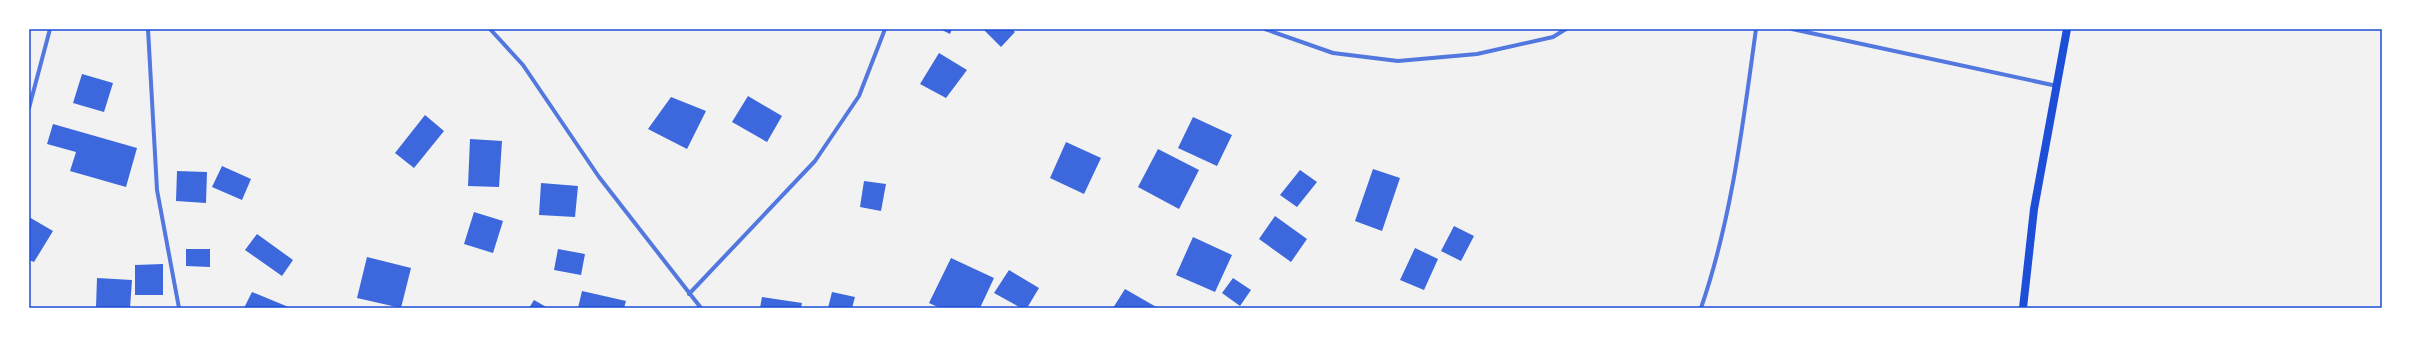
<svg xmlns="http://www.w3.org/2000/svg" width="2411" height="337" font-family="'Sofia Sans Condensed',sans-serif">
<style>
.building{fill:#3d67dc}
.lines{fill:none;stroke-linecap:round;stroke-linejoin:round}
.minor{stroke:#5277de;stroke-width:4}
.secondary{stroke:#1d4ed8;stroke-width:8}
.neatline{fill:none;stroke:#1d4ed8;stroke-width:1.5}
</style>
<rect width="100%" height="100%" fill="#f2f2f2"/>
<path class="building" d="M 940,29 L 952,29 L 950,34 Z
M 983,29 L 1012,29 L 1015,32 L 1001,47 Z
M 939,53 L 967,70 L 946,98 L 920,84 Z
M 82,74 L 113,83 L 104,112 L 73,103 Z
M 748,96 L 782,116 L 767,142 L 732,122 Z
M 671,97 L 706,111 L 687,149 L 648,129 Z
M 425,115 L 444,131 L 414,168 L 395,153 Z
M 1193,117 L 1232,135 L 1217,166 L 1178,148 Z
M 53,124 L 137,148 L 126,187 L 70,171 L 76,152 L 47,144 Z
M 470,139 L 502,141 L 499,187 L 468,186 Z
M 1066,142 L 1101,158 L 1084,194 L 1050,178 Z
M 1158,149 L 1199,170 L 1179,209 L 1138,187 Z
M 222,166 L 251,179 L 242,200 L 212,187 Z
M 1373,169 L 1400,178 L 1382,231 L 1355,221 Z
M 1300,170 L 1317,182 L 1297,207 L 1280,195 Z
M 177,171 L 207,172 L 206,203 L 176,201 Z
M 864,181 L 886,184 L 881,211 L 860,207 Z
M 541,183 L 578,186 L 575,217 L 539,215 Z
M 474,212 L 503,221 L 493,253 L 464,244 Z
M 1275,216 L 1307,239 L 1291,262 L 1259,239 Z
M 29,217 L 53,231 L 34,262 L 29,260 Z
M 1454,226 L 1474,236 L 1461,261 L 1441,251 Z
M 257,234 L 293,260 L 282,276 L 245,250 Z
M 1193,237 L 1232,255 L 1215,292 L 1176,275 Z
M 1415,248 L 1438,259 L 1424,290 L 1400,280 Z
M 186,249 L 210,249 L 210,267 L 186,266 Z
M 558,249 L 585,254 L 581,275 L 554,270 Z
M 367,257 L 411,268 L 401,308 L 357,298 Z
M 951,258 L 994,278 L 980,308 L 940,308 L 929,303 Z
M 163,264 L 163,295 L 135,295 L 135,265 Z
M 1009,270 L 1039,288 L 1027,308 L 1021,308 L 994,293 Z
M 97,278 L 132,280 L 130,308 L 96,307 Z
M 1233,278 L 1251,290 L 1240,306 L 1222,293 Z
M 1125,289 L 1158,308 L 1113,308 Z
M 582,291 L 626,301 L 624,308 L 578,308 Z
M 252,292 L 291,308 L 244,308 Z
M 832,292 L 855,297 L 852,308 L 828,308 Z
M 762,297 L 802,303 L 801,308 L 760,308 Z
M 534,300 L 548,308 L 529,308 Z"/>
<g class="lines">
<path class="minor" d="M 148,29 L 157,190 L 179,308
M 490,29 L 523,65 L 599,177 L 701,308
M 1265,29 L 1333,53 L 1398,61 L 1477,54 L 1553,37 L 1566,29
M 1792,29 L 2057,86
M 29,108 L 50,29
M 689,294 L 815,161 L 859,96 L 885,29
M 1701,308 C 1732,218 1743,123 1756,29"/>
<path class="secondary" d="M 2023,308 L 2034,209 L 2067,29"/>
</g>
<rect width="2411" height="337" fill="none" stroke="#ffffff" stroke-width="60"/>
<rect x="30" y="30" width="2351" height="277" class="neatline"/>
</svg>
